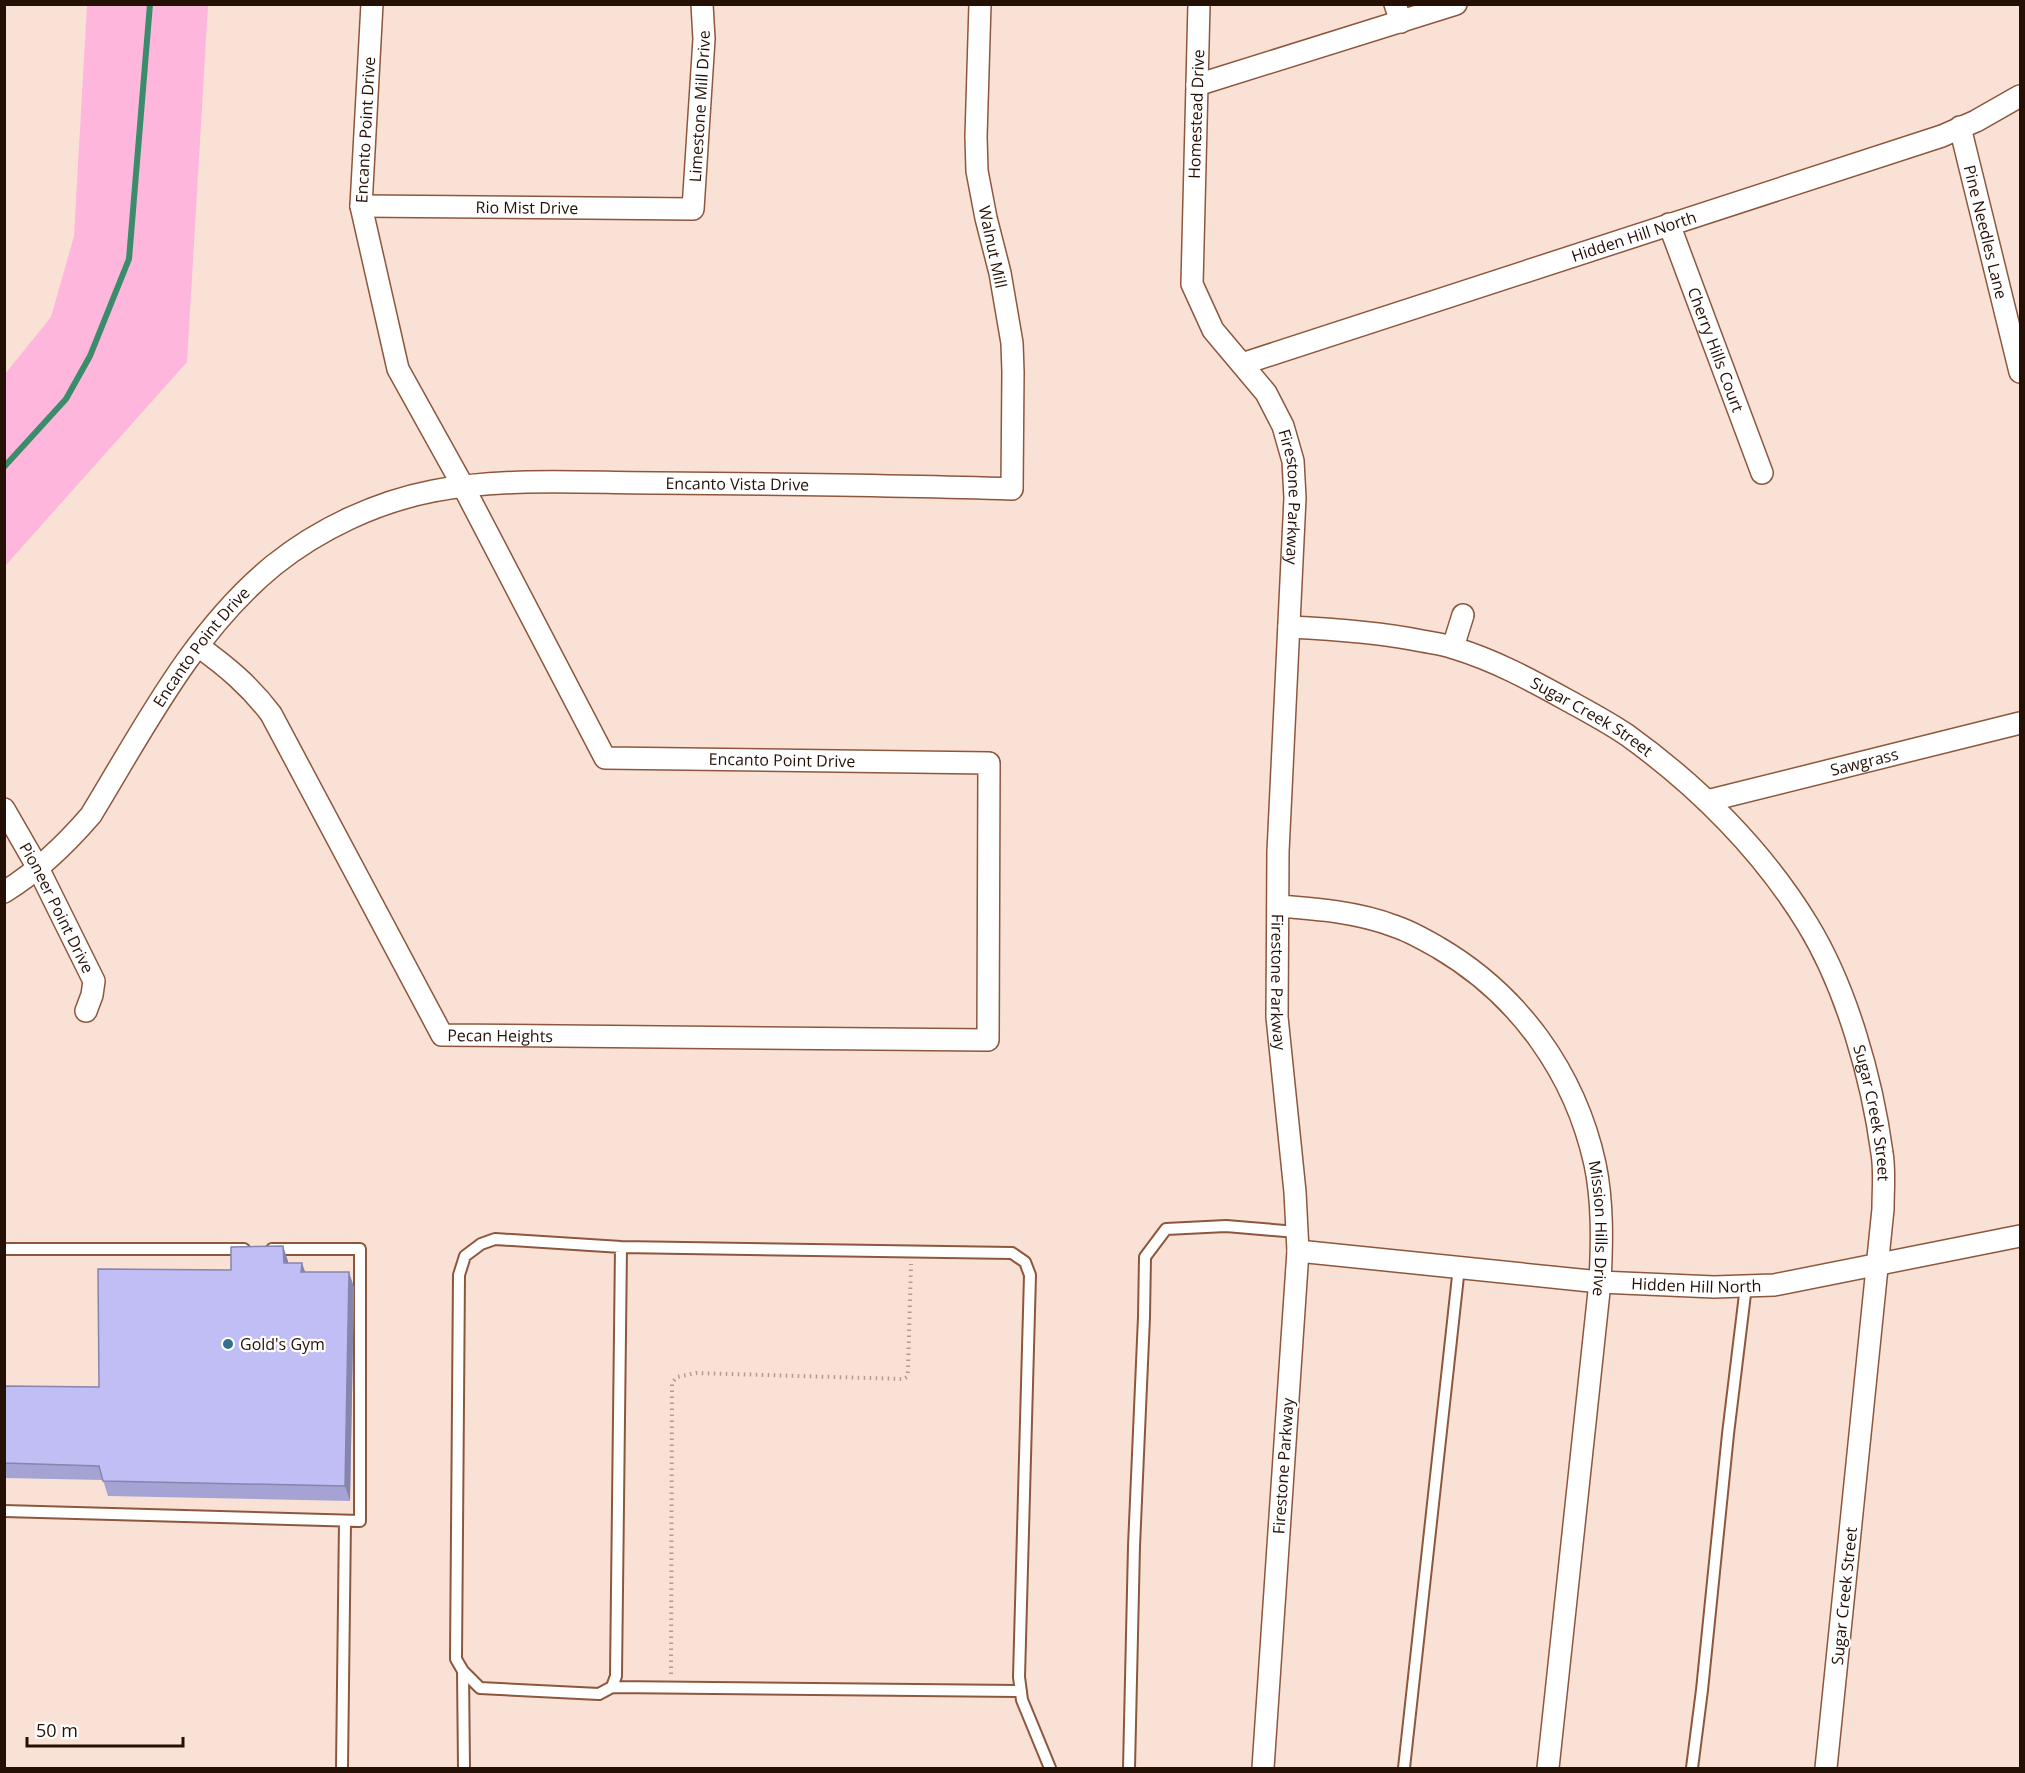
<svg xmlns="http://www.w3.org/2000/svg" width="2025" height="1773" font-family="'Open Sans',sans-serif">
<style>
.green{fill:#feb6dd}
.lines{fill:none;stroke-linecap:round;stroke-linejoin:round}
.stream{stroke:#3b8c6a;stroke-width:6}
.lane-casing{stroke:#8d573d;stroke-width:14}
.street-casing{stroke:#8d573d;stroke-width:24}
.path{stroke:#b39b90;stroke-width:4;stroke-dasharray:1.5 4.5;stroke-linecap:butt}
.lane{stroke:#fff;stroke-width:10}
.street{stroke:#fff;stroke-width:21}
.wall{fill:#a5a3d3}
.shaded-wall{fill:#8685ac}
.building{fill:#c0bef5;stroke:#8685ac;stroke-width:1.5}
.poi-dot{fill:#347087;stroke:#fff;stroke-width:2}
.labels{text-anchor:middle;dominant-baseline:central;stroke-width:4.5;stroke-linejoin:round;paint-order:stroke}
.street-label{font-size:16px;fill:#251006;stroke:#fff}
.poi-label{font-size:16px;fill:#251006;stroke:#fff;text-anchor:start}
</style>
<rect width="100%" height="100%" fill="#fae1d5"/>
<path class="green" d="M 87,5 L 208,5 L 187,362 L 5,566 L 5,374 L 51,317 L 74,236 Z"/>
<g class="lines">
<path class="stream" d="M 4,467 L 66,399 L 90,356 L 129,259 L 150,4"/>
<g class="lane-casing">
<path id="lane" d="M 621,1247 L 616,1676 L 612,1687 L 599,1694 L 480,1688 L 463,1671 L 456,1659 L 459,1275 L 465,1256 L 481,1244 L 495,1239 L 621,1247 L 1012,1253 L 1025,1262 L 1030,1275 L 1019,1677 L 1022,1700 L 1050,1768
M 4,1249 L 244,1249
M 4,1511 L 360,1521 L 360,1249 L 272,1249
M 463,1671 L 464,1768
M 612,1687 L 1021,1691
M 342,1768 L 345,1521
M 1129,1768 L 1134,1546 L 1144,1317 L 1145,1257 L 1166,1229 L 1226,1226 L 1297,1232
M 1404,1768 L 1459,1267
M 1692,1768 L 1702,1690 L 1728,1434 L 1746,1286"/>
</g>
<g class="street-casing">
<g id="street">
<path id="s1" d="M 1199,4 L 1192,284 L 1213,330 L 1266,393 L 1283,426 L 1293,461 L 1295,498 L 1278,852 L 1277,1017 L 1295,1192 L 1298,1251 L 1263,1768"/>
<path d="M 1395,4 L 1401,22"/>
<path d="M 1197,85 L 1456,4"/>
<path id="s2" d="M 1960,127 L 2020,372"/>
<path id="s3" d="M 361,206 L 693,209 L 704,39 L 702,4"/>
<path id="s4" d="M 1669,224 L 1762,473"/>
<path id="s5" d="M 1242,364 L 1942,136 L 1976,121 L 2020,96"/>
<path id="s6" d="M 1289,627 C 1334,629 1378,632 1422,641 C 1433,643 1444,644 1454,648 C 1494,660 1531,680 1567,700 C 1587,711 1608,722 1627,735 C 1698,786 1763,851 1808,925 C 1847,989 1872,1079 1882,1153 C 1885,1171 1883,1190 1883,1209 L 1826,1768"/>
<path id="s7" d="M 198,646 C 226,666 250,686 271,714 L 442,1035 L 988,1040 L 989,763 L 605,758 L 463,486 L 398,369 L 361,206 L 372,4"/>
<path d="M 1453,647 L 1463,615"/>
<path id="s8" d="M 1707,801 L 2020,723"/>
<path id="s9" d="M 4,809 L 38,868 L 94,981 L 92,995 L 86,1011"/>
<path id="s10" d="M 4,892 C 37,872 66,844 91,815 C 144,728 193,631 274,565 C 319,529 376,502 433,491 C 506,477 584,483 658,483 C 776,484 894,485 1012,489 L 1013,372 L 1012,343 L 1000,273 L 986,218 L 977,171 L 976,137 L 980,4"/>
<path id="s11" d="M 1278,906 C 1317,909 1357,912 1394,926 C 1410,931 1425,940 1439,948 C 1519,995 1575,1073 1595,1164 C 1603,1202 1602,1243 1600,1282 L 1548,1768"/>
<path id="s12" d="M 1298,1251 L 1600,1282 L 1714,1287 L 1774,1285 L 2020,1236"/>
</g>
</g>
<path class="path" d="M 671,1674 L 672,1383 L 677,1377 L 696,1373 L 904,1379 L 907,1377 L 908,1371 L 911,1264"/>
<use href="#lane" class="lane"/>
<use href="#street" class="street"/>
</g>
<path class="wall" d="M 283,1246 L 288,1263 L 305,1272 L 354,1287 L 350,1501 L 108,1496 L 103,1480 L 4,1478 L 4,1386 L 99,1387 L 231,1270 Z"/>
<path class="shaded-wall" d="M 283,1246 L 288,1261 L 289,1278 L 284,1263 Z
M 302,1263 L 307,1277 L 301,1272 Z
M 349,1272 L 354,1287 L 350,1501 L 345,1486 Z"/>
<path class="building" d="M 283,1246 L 284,1263 L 302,1263 L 301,1272 L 349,1272 L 345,1486 L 103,1481 L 99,1466 L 4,1463 L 4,1386 L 99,1387 L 98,1269 L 231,1270 L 231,1247 Z"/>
<circle class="poi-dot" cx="228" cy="1344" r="6"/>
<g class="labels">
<g class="street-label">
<text stroke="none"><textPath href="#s3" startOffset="435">Limestone Mill Drive</textPath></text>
<text transform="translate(1196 114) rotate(-88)">Homestead Drive</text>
<text stroke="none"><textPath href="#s7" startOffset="2355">Encanto Point Drive</textPath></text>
<text stroke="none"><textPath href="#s3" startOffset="166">Rio Mist Drive</textPath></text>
<text stroke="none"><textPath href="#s2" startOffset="108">Pine Needles Lane</textPath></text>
<text stroke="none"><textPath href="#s5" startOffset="412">Hidden Hill North</textPath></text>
<text transform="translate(993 247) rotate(78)">Walnut Mill</text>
<text stroke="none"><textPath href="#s4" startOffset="134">Cherry Hills Court</textPath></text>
<text stroke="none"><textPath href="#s10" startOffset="910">Encanto Vista Drive</textPath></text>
<text stroke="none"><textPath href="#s1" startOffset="522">Firestone Parkway</textPath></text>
<text stroke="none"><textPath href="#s10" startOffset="318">Encanto Point Drive</textPath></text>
<text stroke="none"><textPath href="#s6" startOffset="321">Sugar Creek Street</textPath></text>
<text transform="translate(782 760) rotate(1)">Encanto Point Drive</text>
<text stroke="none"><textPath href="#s8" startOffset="162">Sawgrass</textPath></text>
<text stroke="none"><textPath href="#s9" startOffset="112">Pioneer Point Drive</textPath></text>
<text stroke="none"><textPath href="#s1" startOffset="1008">Firestone Parkway</textPath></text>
<text stroke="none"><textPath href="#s7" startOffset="522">Pecan Heights</textPath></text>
<text stroke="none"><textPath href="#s6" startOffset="825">Sugar Creek Street</textPath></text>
<text stroke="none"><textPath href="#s11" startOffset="507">Mission Hills Drive</textPath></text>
<text stroke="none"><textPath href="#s12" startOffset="400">Hidden Hill North</textPath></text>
<text transform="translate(1283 1466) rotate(-86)">Firestone Parkway</text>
<text transform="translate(1844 1596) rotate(-84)">Sugar Creek Street</text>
</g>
<g class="poi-label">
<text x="240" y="1344">Gold's Gym</text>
</g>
</g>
<rect width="2025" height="1773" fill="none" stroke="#251006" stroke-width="12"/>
<path d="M27 1737v9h156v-9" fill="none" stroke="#251006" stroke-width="3"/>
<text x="36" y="1737" font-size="18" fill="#251006" stroke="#ffffff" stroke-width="4.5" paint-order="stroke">50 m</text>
</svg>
